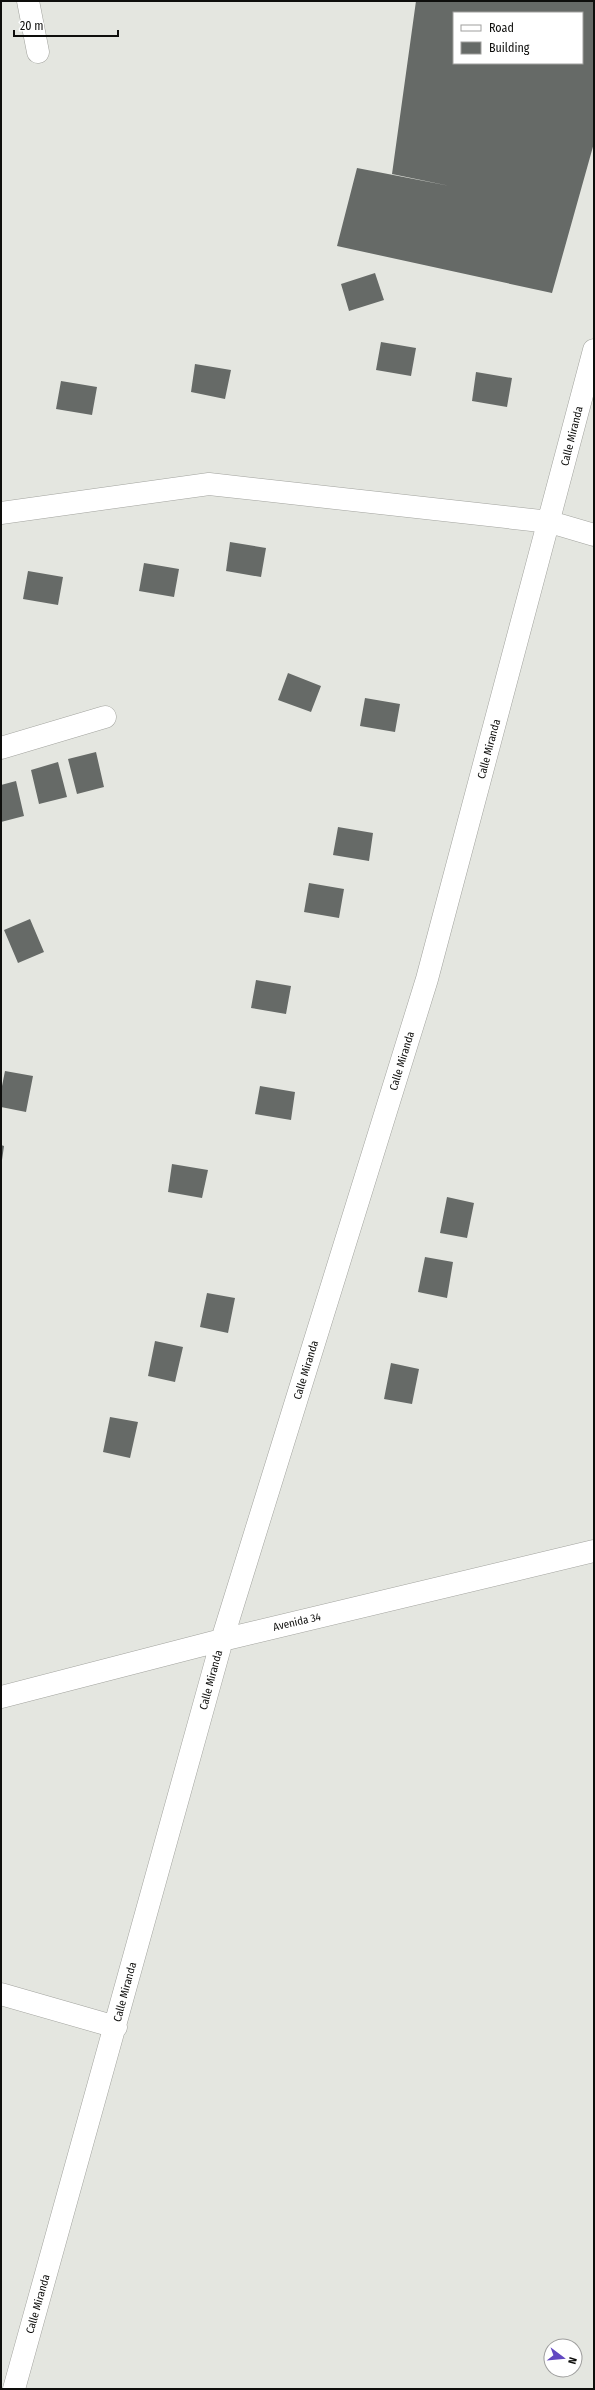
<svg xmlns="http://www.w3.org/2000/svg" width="595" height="2390" font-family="'Fira Sans Condensed',sans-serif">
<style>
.building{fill:#666a67;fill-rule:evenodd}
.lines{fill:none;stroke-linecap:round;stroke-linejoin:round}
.minor-casing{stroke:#a2a39e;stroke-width:23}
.minor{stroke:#fff;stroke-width:22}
.labels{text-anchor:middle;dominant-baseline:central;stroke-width:3;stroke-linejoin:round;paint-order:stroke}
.street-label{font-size:11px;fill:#0e0e0c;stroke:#fff}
</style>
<rect width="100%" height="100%" fill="#e4e6e0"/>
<path class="building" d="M 416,1 L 594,1 L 594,143 L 552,293 L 337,246 L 357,168 L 450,186 L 392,174 ZM 454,13 L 582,13 L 582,63 L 454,63 Z
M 375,273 L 384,300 L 349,311 L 341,284 Z
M 381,342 L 416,348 L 411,376 L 376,370 Z
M 195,364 L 231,370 L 225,399 L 191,392 Z
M 476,372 L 512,378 L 507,407 L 472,401 Z
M 61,381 L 97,387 L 92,415 L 56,409 Z
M 230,542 L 266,548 L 261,577 L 226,571 Z
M 144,563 L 179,569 L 174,597 L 139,591 Z
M 28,571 L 63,577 L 58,605 L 23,599 Z
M 288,673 L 321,686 L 311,712 L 278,700 Z
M 365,698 L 400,704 L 395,732 L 360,726 Z
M 96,752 L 104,787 L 77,794 L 68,759 Z
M 58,762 L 67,797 L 39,804 L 31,770 Z
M 16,781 L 24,816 L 1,822 L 1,785 Z
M 338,827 L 373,833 L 369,861 L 333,855 Z
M 309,883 L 344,889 L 339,918 L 304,912 Z
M 30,919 L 44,952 L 18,963 L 4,930 Z
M 256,980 L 291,986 L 286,1014 L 251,1008 Z
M 5,1071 L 33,1076 L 26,1112 L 1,1107 L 1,1091 Z
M 260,1086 L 295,1092 L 291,1120 L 255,1114 Z
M 1,1145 L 4,1146 L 2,1160 L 1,1160 Z
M 172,1164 L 208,1170 L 202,1198 L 168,1192 Z
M 447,1197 L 474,1203 L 467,1238 L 440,1233 Z
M 425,1257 L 453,1262 L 447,1298 L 418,1292 Z
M 207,1293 L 235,1298 L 228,1333 L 200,1327 Z
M 155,1341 L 183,1347 L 175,1382 L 148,1376 Z
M 391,1363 L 419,1369 L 412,1404 L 384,1399 Z
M 110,1417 L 138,1422 L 130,1458 L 103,1452 Z"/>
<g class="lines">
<g class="minor-casing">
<path id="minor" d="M 28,1 L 38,52
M 1,513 L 209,484 L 550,522 L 594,535
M 1,748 L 105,717
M 1,1697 L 222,1640 L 594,1551
M 1,1994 L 116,2027
M 14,2389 L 222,1640 L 427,979 L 594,350"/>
</g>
<use href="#minor" class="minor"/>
</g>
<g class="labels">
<g class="street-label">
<text transform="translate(572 436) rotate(-76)">Calle Miranda</text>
<text transform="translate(489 749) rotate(-75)">Calle Miranda</text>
<text transform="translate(402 1061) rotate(-73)">Calle Miranda</text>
<text transform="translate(306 1370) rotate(-73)">Calle Miranda</text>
<text transform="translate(297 1622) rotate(-13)">Avenida 34</text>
<text transform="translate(211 1680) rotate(-75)">Calle Miranda</text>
<text transform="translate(125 1992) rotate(-75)">Calle Miranda</text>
<text transform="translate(38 2304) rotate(-74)">Calle Miranda</text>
</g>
</g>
<rect width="595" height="2390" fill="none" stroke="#0e0e0c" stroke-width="4"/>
<rect x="453" y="12" width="130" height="52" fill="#ffffff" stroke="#9f9f9e"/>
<rect x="461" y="25" width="20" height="6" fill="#ffffff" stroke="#9f9f9e"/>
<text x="489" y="32" font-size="12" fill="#0e0e0c">Road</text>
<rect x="461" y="42" width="20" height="12" fill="#666a67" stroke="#9f9f9e"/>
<text x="489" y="52" font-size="12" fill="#0e0e0c">Building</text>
<g transform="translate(563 2358) rotate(106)"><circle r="19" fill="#ffffff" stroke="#9f9f9e"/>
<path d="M0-3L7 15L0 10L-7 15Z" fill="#6248c1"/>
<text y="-6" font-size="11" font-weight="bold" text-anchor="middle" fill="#0e0e0c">N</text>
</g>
<path d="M14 30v6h104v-6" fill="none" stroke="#0e0e0c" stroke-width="2"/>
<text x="20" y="30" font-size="12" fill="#0e0e0c" stroke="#ffffff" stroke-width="3" paint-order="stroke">20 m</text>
</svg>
